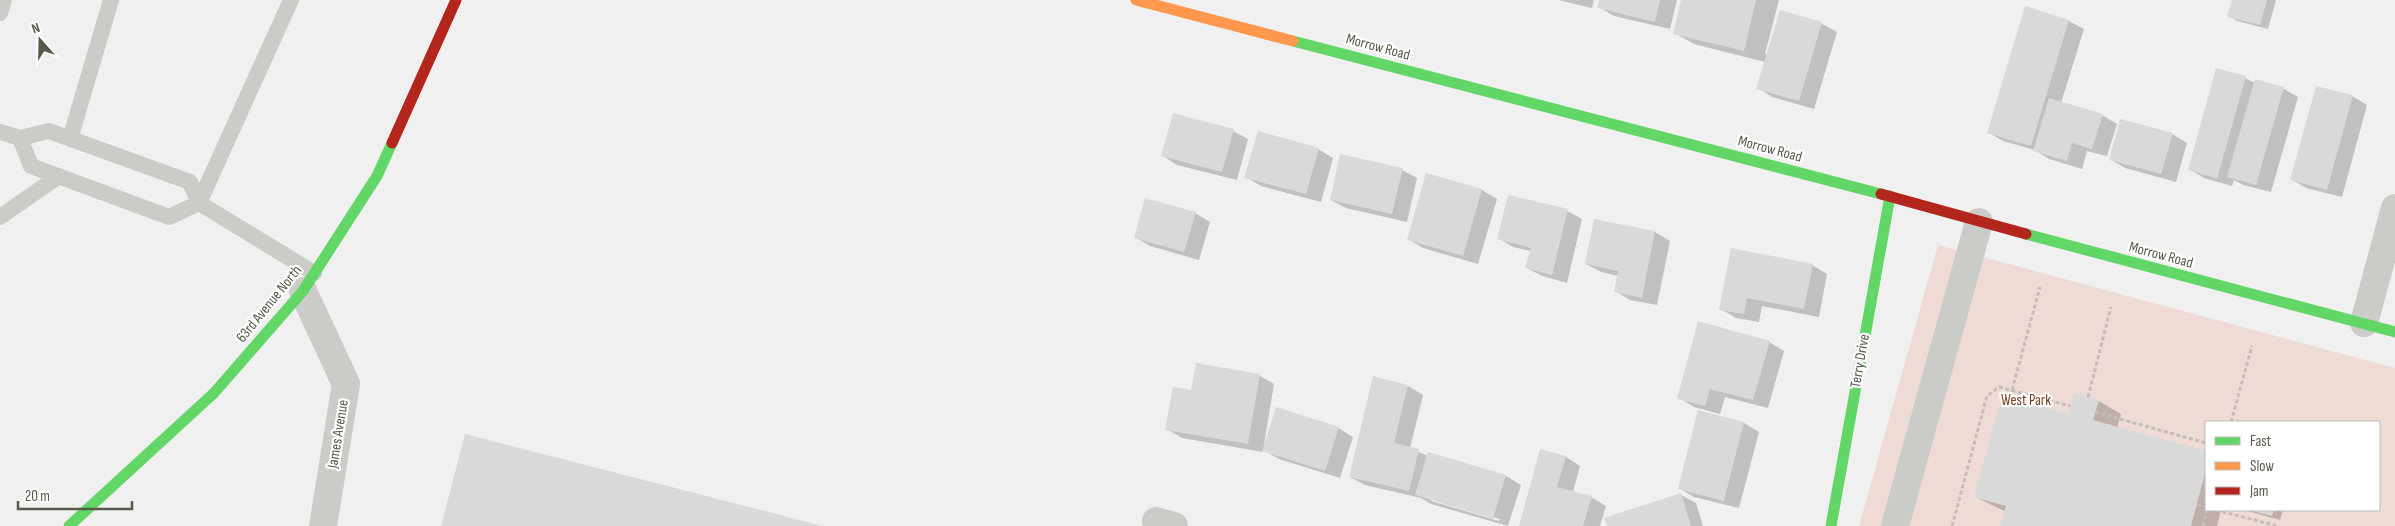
<svg xmlns="http://www.w3.org/2000/svg" width="2395" height="526" font-family="'Sofia Sans Condensed',sans-serif">
<style>
.green{fill:#eedbd6;fill-rule:evenodd}
.shadow{fill:#0003;fill-rule:evenodd}
.building{fill:#d8d9d8}
.lines{fill:none;stroke-linecap:round;stroke-linejoin:round}
.path{stroke:#c3beb8;stroke-width:3;stroke-dasharray:4 2.5;stroke-linecap:butt}
.lane{stroke:#cbccc8;stroke-width:16}
.street{stroke:#cbccc8;stroke-width:28}
.fast{stroke:#63d668;stroke-width:11}
.slow{stroke:#ff974d;stroke-width:11}
.jam{stroke:#b3261e;stroke-width:11}
.labels{text-anchor:middle;dominant-baseline:central;stroke-width:4.5;stroke-linejoin:round;paint-order:stroke}
.street-label{font-size:15px;fill:#555b48;stroke:#fff}
.park-label{font-size:15px;fill:#793c1d;stroke:#fff}
</style>
<rect width="100%" height="100%" fill="#f0f0f0"/>
<path class="green" d="M 1938,245 L 2395,368 L 2395,526 L 1859,526 ZM 2206,422 L 2379,422 L 2379,510 L 2206,510 Z"/>
<path class="shadow" d="M 1558,0 L 1594,0 L 1592,8 Z
M 1601,0 L 1677,0 L 1670,29 L 1614,16 L 1599,7 Z
M 1683,0 L 1779,0 L 1765,54 L 1768,54 L 1780,11 L 1822,24 L 1837,32 L 1814,109 L 1772,97 L 1758,88 L 1765,62 L 1694,44 L 1675,33 Z
M 2233,0 L 2276,0 L 2268,29 L 2237,21 L 2229,16 Z
M 2069,21 L 2084,29 L 2061,103 L 2102,115 L 2117,124 L 2107,156 L 2087,151 L 2082,169 L 2049,159 L 2035,150 L 2003,141 L 1988,132 Z
M 2245,78 L 2255,83 L 2256,81 L 2284,89 L 2298,97 L 2271,192 L 2243,185 L 2234,180 L 2232,186 L 2204,178 L 2189,169 Z
M 2352,96 L 2367,105 L 2342,197 L 2306,188 L 2291,179 Z
M 1233,131 L 1248,139 L 1237,180 L 1177,165 L 1163,156 Z
M 2172,134 L 2187,143 L 2176,182 L 2125,168 L 2110,159 Z
M 1318,149 L 1333,158 L 1321,202 L 1261,186 L 1246,177 Z
M 1402,170 L 1417,178 L 1407,222 L 1346,208 L 1331,200 Z
M 1426,174 L 1482,190 L 1497,199 L 1478,264 L 1423,248 L 1408,239 Z
M 1567,211 L 1582,219 L 1567,283 L 1542,276 L 1527,268 L 1531,251 L 1513,247 L 1498,238 Z
M 1195,213 L 1210,222 L 1199,260 L 1150,246 L 1135,237 Z
M 1595,221 L 1655,232 L 1670,241 L 1657,305 L 1630,300 L 1615,291 L 1618,276 L 1601,272 L 1586,264 Z
M 1812,265 L 1827,274 L 1819,317 L 1762,306 L 1759,322 L 1736,318 L 1721,309 Z
M 1769,342 L 1784,351 L 1768,408 L 1725,397 L 1720,414 L 1694,407 L 1679,398 Z
M 1260,376 L 1274,384 L 1264,444 L 1338,428 L 1353,437 L 1340,478 L 1279,459 L 1263,450 L 1263,452 L 1182,438 L 1167,429 L 1192,392 Z
M 1408,386 L 1423,395 L 1410,448 L 1428,456 L 1429,454 L 1506,476 L 1521,485 L 1508,526 L 1431,504 L 1421,498 L 1365,485 L 1350,477 ZM 1431,499 L 1500,519 L 1499,521 L 1431,501 Z
M 2099,401 L 2121,414 L 2117,428 L 2206,452 L 2206,510 L 2221,510 L 2217,526 L 2002,526 L 2006,512 L 1976,497 L 2069,416 Z
M 1699,412 L 1744,423 L 1759,432 L 1739,508 L 1694,497 L 1679,488 Z
M 1566,457 L 1580,466 L 1573,492 L 1591,497 L 1606,506 L 1600,526 L 1520,526 Z
M 1681,495 L 1696,503 L 1703,526 L 1608,526 Z
M 2244,510 L 2283,510 L 2280,520 Z"/>
<path class="building" d="M 1599,0 L 1660,0 L 1655,22 L 1597,8 Z
M 1681,0 L 1756,0 L 1744,51 L 1673,34 Z
M 2232,0 L 2267,0 L 2260,25 L 2227,17 Z
M 2025,6 L 2069,20 L 2031,146 L 1987,133 Z
M 1780,10 L 1822,22 L 1799,101 L 1756,89 Z
M 2216,68 L 2246,76 L 2217,179 L 2188,170 Z
M 2255,79 L 2284,87 L 2256,185 L 2227,177 Z
M 2316,86 L 2353,95 L 2327,190 L 2290,180 Z
M 2049,98 L 2103,114 L 2092,149 L 2072,143 L 2067,161 L 2033,151 Z
M 1173,113 L 1234,129 L 1222,172 L 1161,156 Z
M 2120,119 L 2173,133 L 2161,174 L 2109,160 Z
M 1258,131 L 1319,148 L 1306,194 L 1244,178 Z
M 1340,154 L 1403,168 L 1392,214 L 1330,200 Z
M 1426,173 L 1482,189 L 1463,256 L 1407,240 Z
M 1508,195 L 1568,209 L 1552,275 L 1525,268 L 1531,248 L 1497,239 Z
M 1145,198 L 1196,212 L 1184,252 L 1134,238 Z
M 1594,219 L 1655,231 L 1642,298 L 1614,292 L 1618,271 L 1585,264 Z
M 1731,248 L 1813,264 L 1804,309 L 1747,298 L 1744,314 L 1719,310 Z
M 1698,321 L 1770,341 L 1753,400 L 1710,389 L 1705,406 L 1677,399 Z
M 1196,363 L 1260,374 L 1248,444 L 1165,430 L 1173,387 L 1191,390 Z
M 1373,376 L 1408,385 L 1394,443 L 1419,449 L 1409,491 L 1349,477 Z
M 2074,393 L 2099,400 L 2093,420 L 2206,451 L 2206,470 L 2191,526 L 2000,526 L 2006,506 L 1974,497 L 2002,396 L 2068,414 Z
M 1276,407 L 1339,427 L 1325,471 L 1262,451 Z
M 1698,410 L 1744,422 L 1724,501 L 1678,489 Z
M 465,434 L 819,525 L 819,526 L 441,526 Z
M 1540,449 L 1566,456 L 1557,487 L 1592,496 L 1583,526 L 1519,526 Z
M 1428,452 L 1506,475 L 1493,519 L 1415,495 Z
M 1681,493 L 1691,526 L 1607,526 L 1604,518 Z
M 2249,510 L 2274,510 L 2272,516 Z"/>
<g class="lines">
<path class="path" d="M 2012,390 L 2040,287
M 2088,397 L 2111,307
M 2095,412 L 2206,443
M 2231,422 L 2252,346
M 2197,505 L 2206,507
M 2216,510 L 2278,526
M 1952,526 L 1987,396 L 1999,387 L 2070,406
M 2203,526 L 2207,510"/>
<path class="lane" d="M 291,0 L 199,203 L 169,217 L 31,166 L 20,138 L 49,131 L 190,182 L 199,203 L 314,273
M 0,13 L 4,0
M 0,132 L 20,138
M 70,139 L 111,0
M 0,217 L 59,176"/>
<path class="street" d="M 303,291 L 346,384 L 323,526
M 2364,323 L 2395,208
M 1156,521 L 1174,526
M 1895,526 L 1979,222"/>
<path class="fast" d="M 1293,41 L 1881,194
M 2026,234 L 2395,332
M 69,526 L 214,393 L 303,291 L 377,176 L 392,143
M 1831,526 L 1890,196"/>
<path class="slow" d="M 1136,0 L 1293,41"/>
<path class="jam" d="M 392,143 L 456,0
M 1881,194 L 2026,234"/>
</g>
<g class="labels">
<g class="street-label">
<text transform="translate(1378 47) rotate(15)">Morrow Road</text>
<text transform="translate(1770 149) rotate(15)">Morrow Road</text>
<text transform="translate(2161 255) rotate(15)">Morrow Road</text>
<text transform="translate(269 304) rotate(-51)">63rd Avenue North</text>
<text transform="translate(1860 361) rotate(-80)">Terry Drive</text>
<text transform="translate(338 434) rotate(-81)">James Avenue</text>
</g>
<g class="park-label">
<text x="2026" y="400">West Park</text>
</g>
</g>
<rect x="2205" y="421" width="175" height="90" fill="#ffffff" stroke="#bbbdb6"/>
<rect x="2215" y="437" width="25" height="8" fill="#63d668" stroke="#bbbdb6"/>
<text x="2250" y="446" font-size="15" fill="#555b48">Fast</text>
<rect x="2215" y="462" width="25" height="8" fill="#ff974d" stroke="#bbbdb6"/>
<text x="2250" y="471" font-size="15" fill="#555b48">Slow</text>
<rect x="2215" y="487" width="25" height="8" fill="#b3261e" stroke="#bbbdb6"/>
<text x="2250" y="496" font-size="15" fill="#555b48">Jam</text>
<g transform="translate(40 40) rotate(340)" stroke="#ffffff" stroke-width="4" paint-order="stroke">
<path d="M0-4L9 19L0 12L-9 19Z" fill="#555b48"/>
<text y="-8" font-size="14" font-weight="bold" text-anchor="middle" fill="#555b48">N</text>
</g>
<path d="M18 501v8h114v-8" fill="none" stroke="#555b48" stroke-width="2.5"/>
<text x="25" y="501" font-size="15" fill="#555b48" stroke="#ffffff" stroke-width="4" paint-order="stroke">20 m</text>
</svg>
